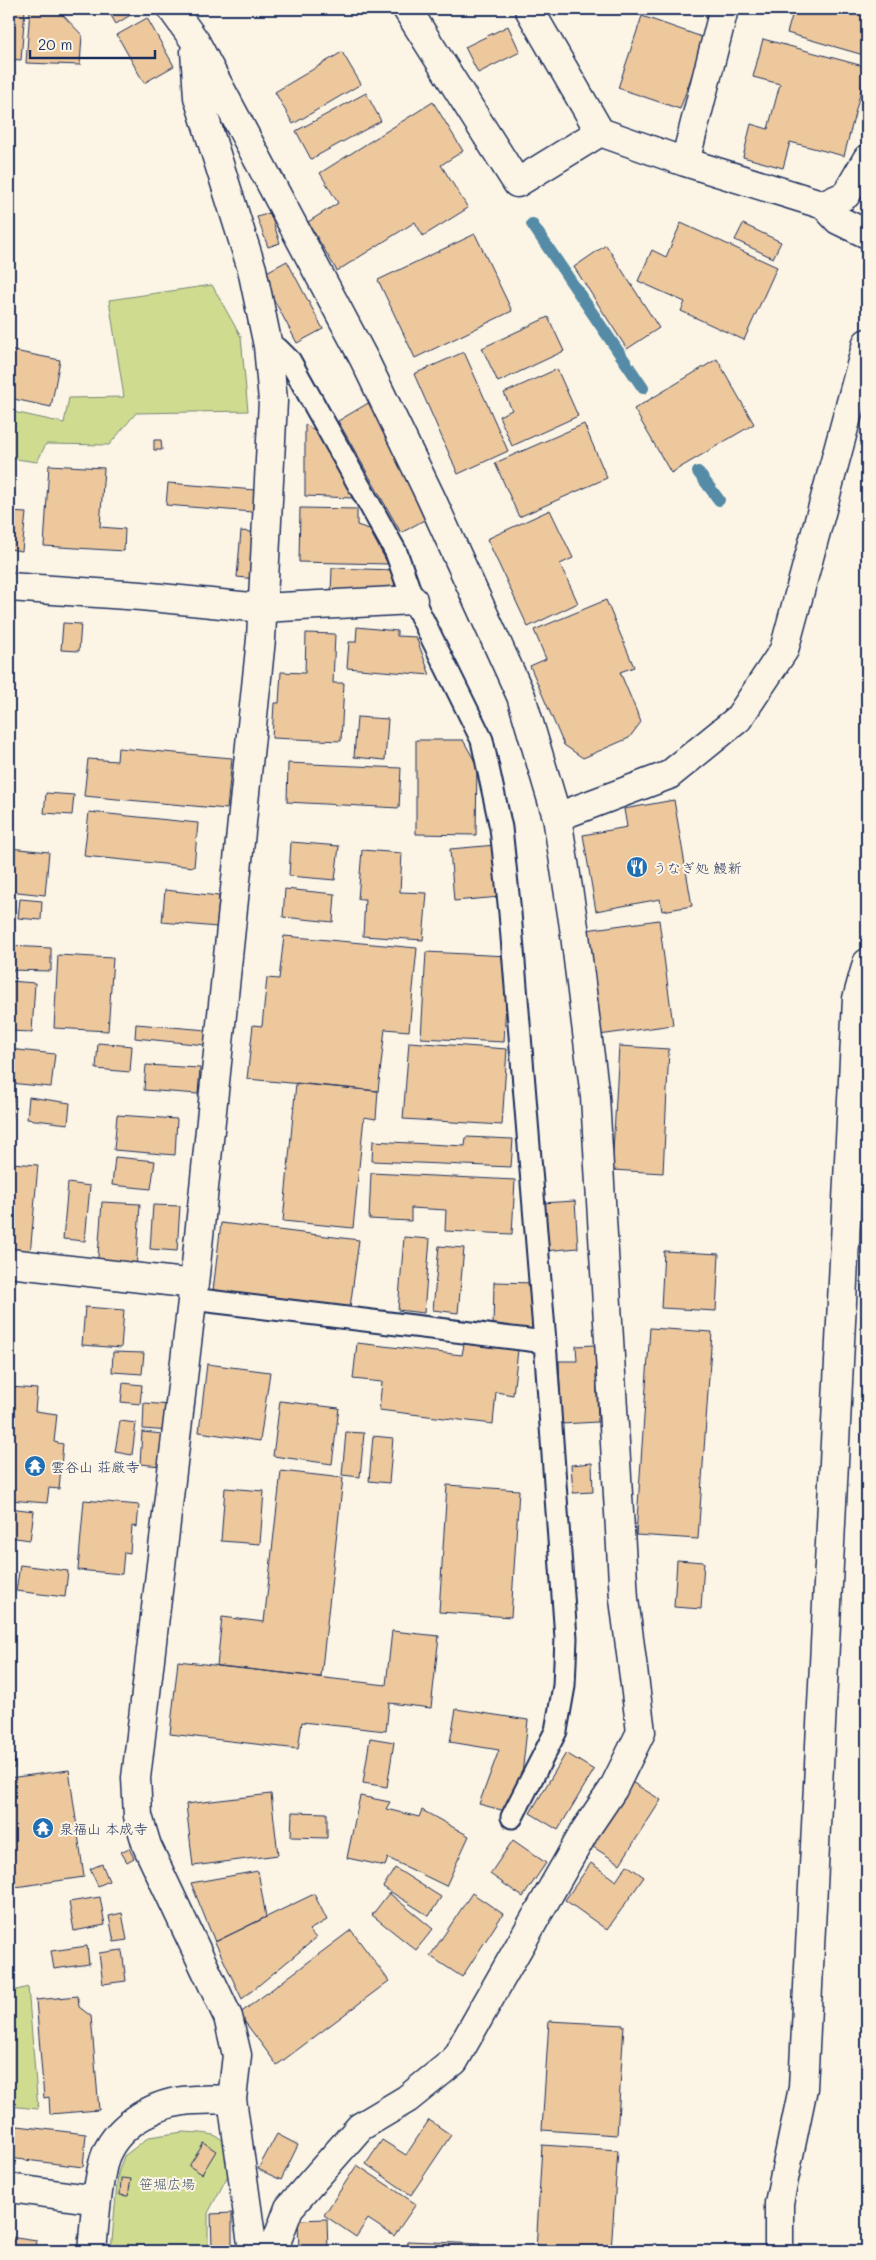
<svg xmlns="http://www.w3.org/2000/svg" width="876" height="2260" font-family="Mali,'Klee One',sans-serif">
<style>
.green{fill:#cfdc90;stroke:#758677}
.lines{fill:none;stroke-linecap:round;stroke-linejoin:round}
.stream{stroke:#548ba6;stroke-width:12}
.building{fill:#edc89d;stroke:#1b2f5e}
.lane-casing{stroke:#1b2f5e;stroke-width:25}
.street-casing{stroke:#1b2f5e;stroke-width:31}
.lane{stroke:#fcf5e5;stroke-width:21}
.street{stroke:#fcf5e5;stroke-width:28}
.labels{text-anchor:middle;dominant-baseline:central;stroke-width:4;stroke-linejoin:round;paint-order:stroke}
.poi-label{font-size:14px;fill:#1b2f5e;stroke:#fcf5e5;text-anchor:start}
.park-label{font-size:14px;fill:#485a6a;stroke:#fcf5e5}
</style>
<rect width="100%" height="100%" fill="#fcf5e5"/>
<filter id="ink" filterUnits="userSpaceOnUse"><feTurbulence type="fractalNoise" baseFrequency=".02" numOctaves="2"/><feDisplacementMap in="SourceGraphic" scale="10" xChannelSelector="R" yChannelSelector="G"/><feConvolveMatrix kernelMatrix="1 2 1 2 8 2 1 2 1" color-interpolation-filters="sRGB"/></filter>
<g filter="url(#ink)">
<path class="green" d="M 212,285 L 241,337 L 248,411 L 136,413 L 109,445 L 46,444 L 37,462 L 9,458 L 9,411 L 64,423 L 69,398 L 124,397 L 109,300 Z
M 28,1987 L 38,2109 L 9,2106 L 9,1992 Z
M 183,2132 C 213,2134 226,2131 234,2164 L 208,2213 L 208,2250 L 234,2251 L 111,2251 L 118,2173 L 124,2156 L 149,2137 Z"/>
<g class="lines">
<path class="stream" d="M 532,224 L 643,388
M 698,472 L 719,500"/>
</g>
<path class="building" d="M 9,9 L 25,9 L 21,60 L 9,59 Z
M 30,9 L 57,9 L 82,35 L 80,65 L 26,63 Z
M 107,9 L 140,9 L 116,24 Z
M 794,9 L 867,9 L 867,56 L 787,33 Z
M 642,16 L 705,38 L 680,109 L 618,88 Z
M 147,18 L 174,66 L 144,83 L 117,35 Z
M 508,26 L 520,52 L 478,73 L 465,47 Z
M 763,39 L 867,67 L 844,156 L 790,142 L 783,168 L 743,157 L 751,124 L 768,129 L 780,84 L 753,77 Z
M 342,52 L 361,84 L 293,124 L 275,92 Z
M 366,93 L 381,121 L 311,159 L 296,131 Z
M 433,102 L 463,151 L 441,165 L 468,208 L 423,236 L 415,222 L 337,271 L 308,222 L 338,203 L 320,173 Z
M 270,213 L 280,243 L 268,247 L 257,217 Z
M 681,223 L 777,267 L 744,340 L 681,311 L 685,302 L 638,281 L 652,250 L 666,257 Z
M 743,224 L 781,242 L 773,258 L 735,240 Z
M 475,234 L 512,311 L 415,358 L 378,280 Z
M 606,245 L 659,328 L 627,349 L 574,267 Z
M 287,261 L 323,329 L 297,343 L 261,275 Z
M 548,317 L 564,351 L 498,382 L 482,348 Z
M 9,350 L 60,360 L 51,407 L 9,398 Z
M 464,352 L 508,451 L 458,474 L 414,374 Z
M 717,359 L 754,424 L 671,473 L 634,409 Z
M 557,369 L 578,416 L 512,446 L 499,416 L 512,410 L 504,393 Z
M 370,402 L 433,515 L 401,533 L 338,421 Z
M 305,424 L 319,433 L 340,463 L 353,498 L 305,496 Z
M 584,424 L 607,478 L 519,517 L 495,463 Z
M 154,440 L 161,440 L 162,450 L 154,450 Z
M 49,465 L 104,468 L 100,527 L 125,529 L 124,551 L 44,546 Z
M 168,483 L 255,490 L 252,512 L 166,505 Z
M 300,508 L 357,509 L 357,525 L 369,529 L 388,564 L 299,562 Z
M 550,510 L 573,558 L 560,564 L 578,603 L 528,627 L 487,539 Z
M 9,512 L 26,513 L 22,551 L 9,549 Z
M 241,531 L 261,533 L 256,579 L 237,577 Z
M 332,568 L 395,570 L 394,595 L 331,593 Z
M 606,600 L 634,667 L 620,672 L 641,722 L 629,738 L 583,758 L 564,745 L 530,666 L 546,659 L 534,630 Z
M 63,623 L 81,624 L 79,651 L 61,650 Z
M 357,627 L 397,631 L 397,636 L 416,637 L 430,675 L 347,668 L 349,642 L 356,642 Z
M 306,633 L 335,634 L 333,683 L 344,683 L 341,741 L 272,738 L 274,703 L 279,703 L 281,672 L 305,673 Z
M 9,666 L 13,666 L 11,693 L 9,693 Z
M 357,717 L 388,719 L 385,760 L 354,757 Z
M 416,740 L 463,740 L 477,765 L 476,835 L 416,834 Z
M 118,748 L 232,758 L 227,809 L 84,796 L 88,759 L 117,761 Z
M 288,763 L 401,768 L 399,808 L 287,802 Z
M 46,793 L 74,795 L 72,815 L 44,813 Z
M 674,800 L 692,906 L 662,911 L 660,899 L 596,911 L 583,835 L 627,827 L 624,809 Z
M 89,812 L 198,823 L 194,867 L 84,856 Z
M 291,842 L 339,846 L 335,880 L 289,876 Z
M 496,845 L 500,897 L 454,901 L 450,849 Z
M 9,848 L 49,852 L 45,895 L 9,891 Z
M 362,850 L 402,853 L 400,892 L 427,893 L 423,940 L 363,936 L 365,899 L 358,899 Z
M 285,889 L 335,894 L 333,922 L 283,917 Z
M 165,890 L 219,896 L 217,927 L 162,922 Z
M 20,899 L 42,901 L 41,920 L 18,918 Z
M 659,920 L 673,1025 L 599,1035 L 586,930 Z
M 284,936 L 417,948 L 409,1031 L 385,1029 L 378,1091 L 247,1079 L 253,1025 L 262,1026 L 267,978 L 279,979 Z
M 9,946 L 51,948 L 51,971 L 9,970 Z
M 426,952 L 508,956 L 504,1042 L 421,1038 Z
M 58,955 L 113,958 L 108,1031 L 54,1028 Z
M 9,981 L 35,983 L 32,1032 L 9,1031 Z
M 136,1024 L 207,1030 L 205,1045 L 135,1038 Z
M 409,1042 L 507,1049 L 502,1125 L 403,1119 Z
M 98,1043 L 132,1046 L 130,1072 L 96,1069 Z
M 619,1046 L 669,1049 L 663,1173 L 612,1170 Z
M 9,1049 L 55,1054 L 51,1087 L 9,1083 Z
M 146,1065 L 200,1068 L 198,1094 L 144,1090 Z
M 296,1083 L 378,1091 L 376,1119 L 364,1117 L 353,1228 L 283,1221 Z
M 29,1097 L 70,1103 L 68,1124 L 27,1119 Z
M 9,1098 L 13,1098 L 9,1136 Z
M 117,1115 L 177,1119 L 175,1155 L 114,1150 Z
M 466,1137 L 513,1139 L 511,1167 L 372,1161 L 373,1141 L 465,1146 Z
M 115,1157 L 155,1161 L 151,1189 L 112,1185 Z
M 11,1163 L 38,1165 L 30,1255 L 9,1253 L 9,1186 Z
M 371,1173 L 515,1180 L 512,1234 L 445,1231 L 446,1210 L 411,1208 L 411,1221 L 369,1219 Z
M 68,1183 L 90,1186 L 85,1241 L 63,1239 Z
M 575,1201 L 578,1248 L 544,1251 L 541,1203 Z
M 102,1202 L 140,1204 L 136,1272 L 97,1269 Z
M 153,1205 L 180,1206 L 177,1251 L 150,1249 Z
M 221,1223 L 359,1240 L 350,1308 L 213,1291 Z
M 404,1237 L 430,1239 L 424,1313 L 398,1310 Z
M 439,1246 L 464,1248 L 458,1313 L 433,1310 Z
M 664,1251 L 719,1254 L 716,1311 L 661,1308 Z
M 494,1282 L 535,1283 L 533,1331 L 493,1330 Z
M 85,1307 L 124,1310 L 121,1348 L 82,1345 Z
M 650,1328 L 712,1332 L 698,1539 L 636,1535 Z
M 357,1343 L 462,1355 L 464,1344 L 518,1350 L 513,1395 L 496,1392 L 493,1424 L 379,1410 L 382,1382 L 353,1379 Z
M 595,1345 L 598,1422 L 561,1424 L 559,1361 L 577,1361 L 576,1346 Z
M 113,1352 L 144,1353 L 142,1374 L 112,1372 Z
M 207,1364 L 270,1372 L 260,1441 L 199,1432 Z
M 123,1383 L 142,1385 L 140,1404 L 121,1402 Z
M 11,1387 L 37,1389 L 35,1411 L 57,1414 L 54,1442 L 63,1444 L 59,1489 L 49,1488 L 47,1503 L 9,1500 L 9,1409 Z
M 280,1401 L 339,1408 L 332,1464 L 273,1456 Z
M 144,1403 L 171,1405 L 170,1431 L 143,1429 Z
M 120,1421 L 136,1423 L 132,1455 L 115,1452 Z
M 142,1432 L 163,1434 L 160,1466 L 140,1464 Z
M 346,1432 L 364,1433 L 360,1477 L 342,1475 Z
M 373,1436 L 393,1438 L 389,1483 L 369,1481 Z
M 592,1463 L 593,1492 L 573,1493 L 571,1465 Z
M 281,1471 L 343,1478 L 321,1677 L 217,1666 L 222,1617 L 264,1622 Z
M 447,1485 L 519,1490 L 511,1617 L 439,1612 Z
M 225,1488 L 264,1491 L 260,1544 L 221,1541 Z
M 84,1500 L 139,1505 L 137,1527 L 132,1526 L 130,1553 L 124,1552 L 122,1574 L 78,1570 Z
M 9,1508 L 34,1511 L 30,1540 L 9,1537 Z
M 677,1560 L 704,1562 L 701,1609 L 674,1607 Z
M 20,1565 L 68,1571 L 65,1597 L 16,1591 Z
M 392,1631 L 439,1636 L 431,1708 L 389,1703 L 386,1731 L 302,1722 L 298,1749 L 170,1734 L 178,1661 L 386,1685 Z
M 456,1709 L 528,1720 L 522,1775 L 505,1811 L 479,1804 L 499,1750 L 450,1742 Z
M 9,1719 L 15,1768 L 9,1768 Z
M 370,1738 L 394,1742 L 387,1787 L 363,1783 Z
M 566,1753 L 594,1770 L 558,1830 L 530,1813 Z
M 69,1770 L 84,1877 L 9,1888 L 9,1778 Z
M 630,1781 L 661,1800 L 620,1864 L 590,1845 Z
M 271,1794 L 278,1855 L 193,1866 L 186,1804 Z
M 360,1796 L 390,1802 L 386,1809 L 419,1817 L 422,1810 L 469,1836 L 446,1886 L 388,1858 L 385,1866 L 347,1858 Z
M 292,1812 L 327,1813 L 327,1838 L 291,1837 Z
M 513,1840 L 546,1863 L 523,1897 L 490,1874 Z
M 129,1848 L 134,1858 L 127,1862 L 121,1852 Z
M 591,1863 L 616,1881 L 627,1865 L 644,1877 L 607,1930 L 565,1900 Z
M 102,1864 L 109,1881 L 98,1886 L 90,1869 Z
M 395,1868 L 441,1897 L 429,1916 L 383,1887 Z
M 258,1871 L 266,1917 L 215,1942 L 191,1883 Z
M 389,1893 L 433,1929 L 416,1950 L 372,1915 Z
M 472,1893 L 503,1914 L 462,1977 L 430,1956 Z
M 314,1894 L 327,1920 L 309,1930 L 316,1938 L 242,1999 L 215,1942 Z
M 100,1897 L 105,1925 L 74,1931 L 69,1902 Z
M 122,1913 L 127,1940 L 114,1942 L 109,1916 Z
M 351,1930 L 389,1981 L 277,2065 L 239,2014 Z
M 87,1946 L 89,1964 L 54,1969 L 51,1951 Z
M 122,1950 L 126,1981 L 103,1984 L 99,1953 Z
M 78,1996 L 79,2007 L 91,2016 L 99,2110 L 50,2114 L 49,2097 L 44,2098 L 36,2000 Z
M 549,2021 L 624,2025 L 617,2135 L 542,2130 Z
M 429,2120 L 451,2135 L 411,2195 L 366,2164 L 382,2140 L 406,2155 Z
M 9,2125 L 86,2134 L 83,2167 L 9,2158 Z
M 277,2134 L 298,2145 L 281,2180 L 258,2169 Z
M 204,2143 L 216,2151 L 202,2174 L 189,2166 Z
M 542,2145 L 618,2150 L 611,2251 L 536,2251 Z
M 357,2165 L 416,2204 L 394,2236 L 368,2219 L 356,2237 L 324,2215 Z
M 121,2178 L 131,2179 L 128,2196 L 120,2195 Z
M 232,2213 L 232,2248 L 212,2248 L 211,2214 Z
M 327,2219 L 328,2251 L 299,2251 L 298,2220 Z
M 9,2237 L 37,2241 L 35,2251 L 9,2251 Z
M 408,2241 L 480,2244 L 480,2251 L 407,2251 Z"/>
<g class="lines">
<g class="lane-casing">
<path id="lane" d="M 268,346 L 278,349 L 290,361 L 396,552 L 413,600 L 482,740 L 501,828 L 510,913 L 545,1342 L 566,1638 L 564,1686 L 556,1731 L 512,1817
M 192,1299 L 545,1342"/>
</g>
<g class="street-casing">
<path id="street" d="M 172,9 L 195,41 L 364,359 L 431,498 L 521,696 L 557,817 L 574,927 L 595,1097 L 624,1599 L 641,1732 L 613,1789 L 586,1829 L 454,2061 L 407,2099 L 360,2127 L 289,2208 L 273,2251
M 407,9 L 517,183 L 600,132
M 529,9 L 600,132 L 685,162 L 824,205 L 838,220 L 867,234
M 685,162 L 724,9
M 824,205 L 846,195 L 867,159
M 9,587 L 141,596 L 262,608 L 413,600
M 557,817 L 669,775 L 738,719 L 784,650 L 867,343
M 9,1263 L 194,1284
M 232,2099 L 253,2251
M 9,2188 L 97,2200
M 92,2251 C 95,2221 96,2190 104,2160 C 114,2128 151,2105 183,2101 C 199,2099 216,2100 232,2099 L 237,2055 L 228,2017 L 147,1846 L 138,1816 L 136,1778 L 194,1284 L 261,639 L 273,401 L 268,346 L 252,269 L 198,97 L 195,51
M 779,2251 L 779,2203 L 803,2088 L 857,999 L 867,963"/>
</g>
<use href="#lane" class="lane"/>
<use href="#street" class="street"/>
</g>
</g>
<defs>
<g id="restaurant-disc" transform="scale(1.125)"><circle r="9.5" fill="#1f6fb2" stroke="#fcf5e5"/><path d="M-5-6h1v4h1v-4h1v4h1v-4h1v5L-1.5 .5V6h-2V.5L-5-1ZM5-6V6H3V1.5H1.5Q1.5-4 5-6Z" fill="#fff"/></g>
<g id="temple-disc" transform="scale(1.125)"><circle r="9.5" fill="#1f6fb2" stroke="#fcf5e5"/><path d="M0-6L5-2H3V0L6.5 2.5H4V6H1.5V3h-3V6H-4V2.5H-6.5L-3 0V-2H-5Z" fill="#fff"/></g>
</defs>
<g fill-rule="evenodd">
<use href="#restaurant-disc" x="637" y="867"/>
<use href="#temple-disc" x="35" y="1466"/>
<use href="#temple-disc" x="43" y="1828"/>
</g>
<g class="labels">
<g class="poi-label">
<text x="653" y="867">うなぎ処 鰻新</text>
<text x="51" y="1466">雲谷山 荘厳寺</text>
<text x="59" y="1828">泉福山 本成寺</text>
</g>
<g class="park-label">
<text x="167" y="2183">笹堀広場</text>
</g>
</g>
<rect width="876" height="2260" fill="none" stroke="#fcf5e5" stroke-width="30"/>
<rect x="15" y="15" width="846" height="2230" fill="none" stroke="#1b2f5e" stroke-width="2" filter="url(#ink)"/>
<path d="M30 50v8h125v-8" fill="none" stroke="#1b2f5e" stroke-width="2.5"/>
<text x="38" y="50" font-size="15" fill="#1b2f5e" stroke="#fcf5e5" stroke-width="4" paint-order="stroke">20 m</text>
</svg>
